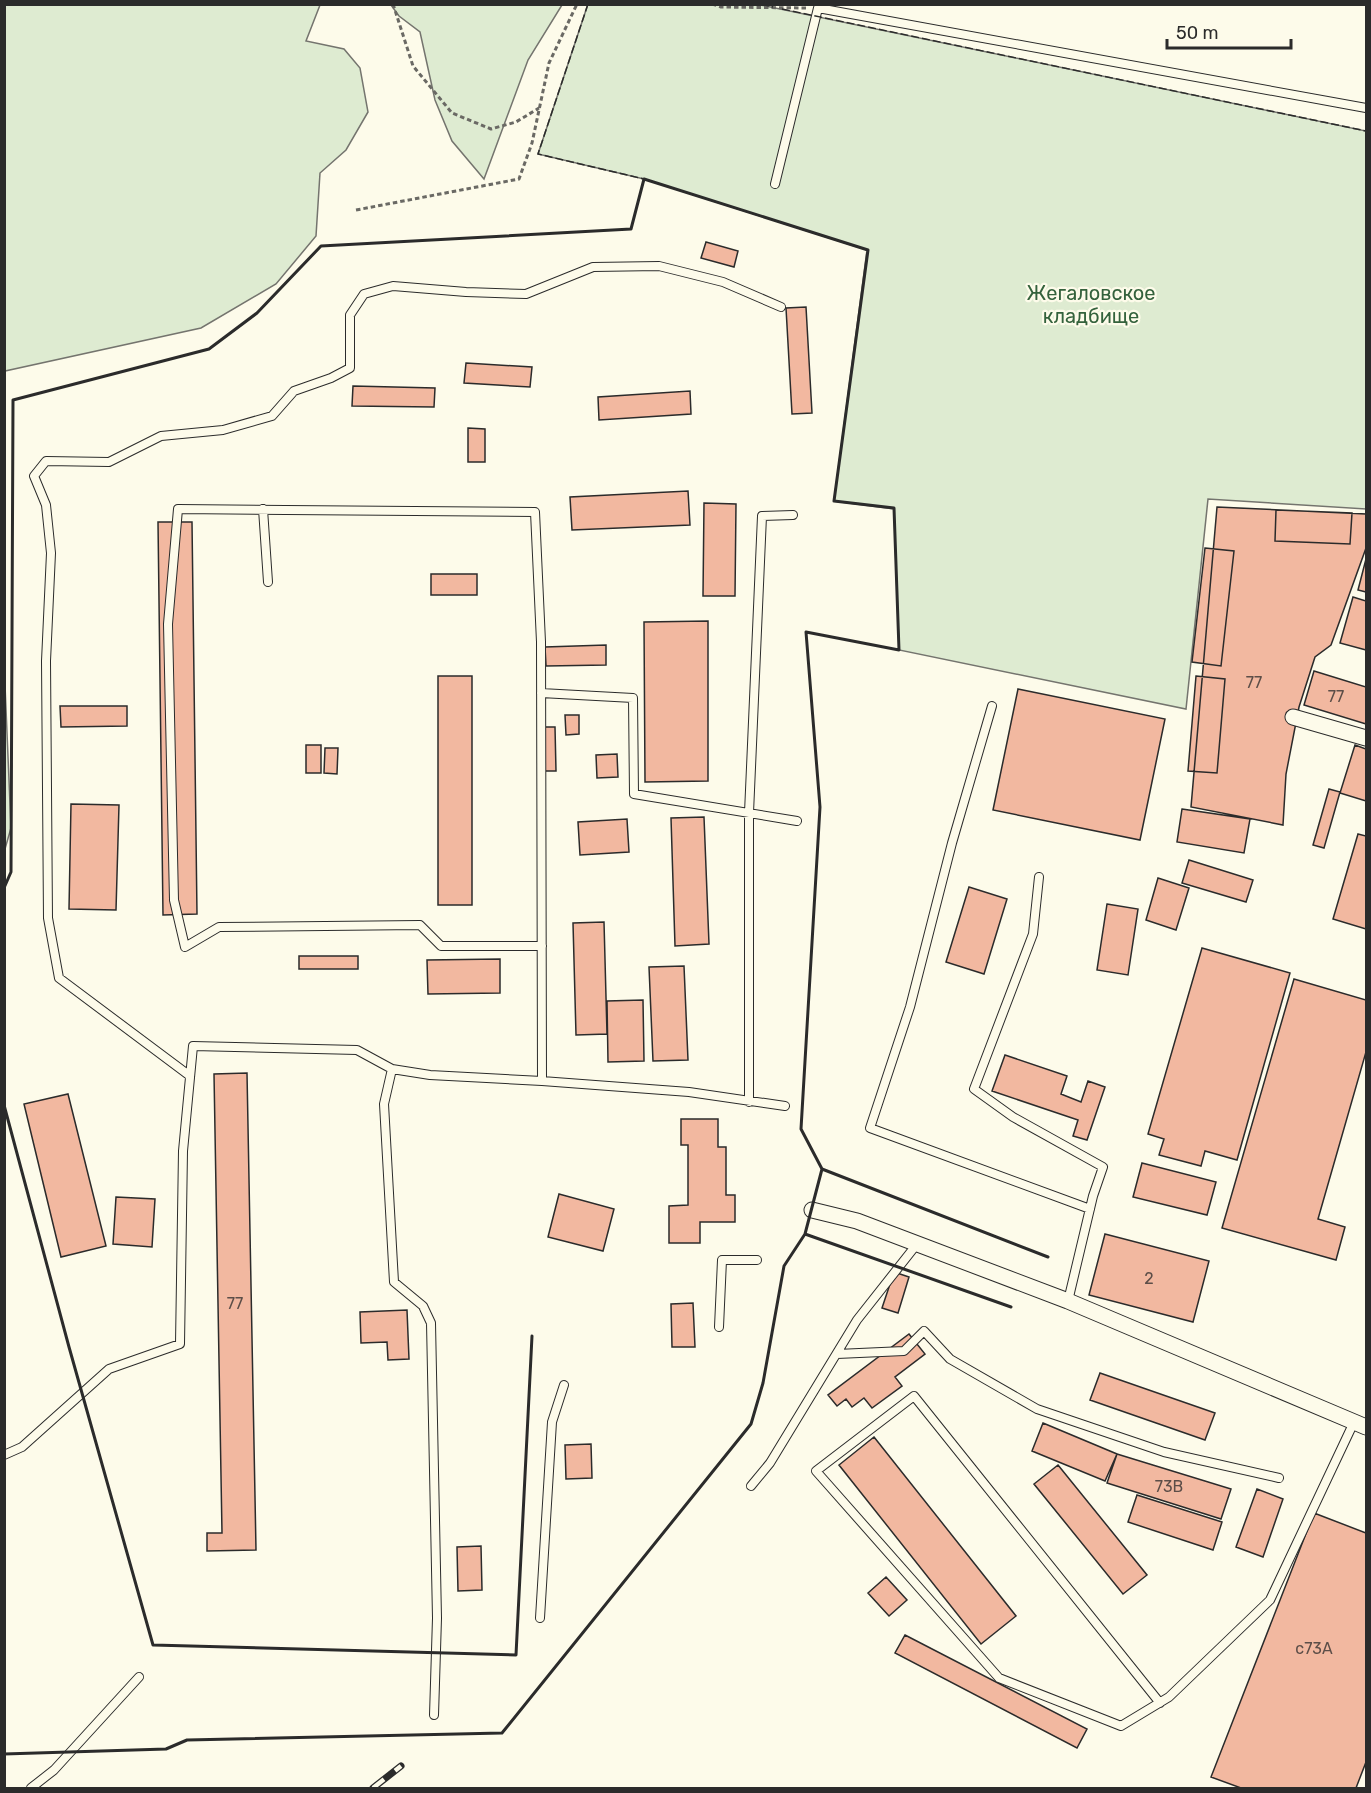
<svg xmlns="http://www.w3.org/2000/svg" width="1371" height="1793" font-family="Rubik,sans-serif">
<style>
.green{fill:#deebd1;stroke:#74746e;stroke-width:1.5}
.building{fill:#f2b8a0;stroke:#2b2b2b;stroke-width:1.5}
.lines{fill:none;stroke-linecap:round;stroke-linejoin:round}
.lane-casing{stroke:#2b2b2b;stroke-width:10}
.street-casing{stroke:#2b2b2b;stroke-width:17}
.path{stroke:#6a6964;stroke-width:3;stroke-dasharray:4.5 3;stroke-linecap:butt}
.lane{stroke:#fdfbea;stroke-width:8}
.street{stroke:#fdfbea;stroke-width:15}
.rail-casing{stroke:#2b2b2b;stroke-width:7}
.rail{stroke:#fdfbea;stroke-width:4.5;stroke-dasharray:14;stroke-linecap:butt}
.fence{stroke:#2b2b2b;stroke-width:1.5;stroke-dasharray:8 3;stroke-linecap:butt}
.wall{stroke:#2b2b2b;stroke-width:3}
.labels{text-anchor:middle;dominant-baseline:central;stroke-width:4.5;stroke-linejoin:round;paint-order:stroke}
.number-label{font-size:16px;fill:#5d4e48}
.park-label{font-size:20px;fill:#34623c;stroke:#fdfbea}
</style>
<rect width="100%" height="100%" fill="#fdfbea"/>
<path class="green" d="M 5,4 L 320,5 L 306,41 L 344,49 L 360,68 L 368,112 L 346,150 L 320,173 L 316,236 L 276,284 L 201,328 L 5,371 Z
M 588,4 L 761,5 L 1366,131 L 1366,509 L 1208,499 L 1186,709 L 899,650 L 894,509 L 834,501 L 867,250 L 644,179 L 538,154 Z
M 391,5 L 562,5 L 528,60 L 484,179 L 452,141 L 435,100 L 420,32 L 399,16 Z
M 4,661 L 11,828 L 5,849 L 4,849 Z"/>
<path class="building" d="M 706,242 L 738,251 L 734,267 L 701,258 Z
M 806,307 L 812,413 L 792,414 L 786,308 Z
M 466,363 L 532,367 L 530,387 L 464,383 Z
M 353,386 L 435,388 L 434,407 L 352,406 Z
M 690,391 L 691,414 L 599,420 L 598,397 Z
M 468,428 L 485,429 L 485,462 L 468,462 Z
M 688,491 L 690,525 L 572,530 L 570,497 Z
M 704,503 L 736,504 L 735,596 L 703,596 Z
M 1217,507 L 1366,514 L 1366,548 L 1331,645 L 1315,657 L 1299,707 L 1286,774 L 1283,825 L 1191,807 Z
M 1276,510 L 1352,513 L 1350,544 L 1275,541 Z
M 158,522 L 192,522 L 197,914 L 163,915 Z
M 1205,548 L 1234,551 L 1221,666 L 1192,662 Z
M 1366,559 L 1366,592 L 1358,590 Z
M 431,574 L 477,574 L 477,595 L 431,595 Z
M 1353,597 L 1366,601 L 1366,650 L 1340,643 Z
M 708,621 L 708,781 L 645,782 L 644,622 Z
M 606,645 L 606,665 L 546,666 L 545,647 Z
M 1314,671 L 1366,687 L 1366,724 L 1304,705 Z
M 438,676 L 472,676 L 472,905 L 438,905 Z
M 1196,676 L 1225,679 L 1217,773 L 1188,771 Z
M 1018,689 L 1165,719 L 1140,840 L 993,810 Z
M 60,706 L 127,706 L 127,726 L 61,727 Z
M 565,715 L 579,715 L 579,734 L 566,735 Z
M 539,727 L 555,727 L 556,771 L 539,771 Z
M 306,745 L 321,745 L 321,773 L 306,773 Z
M 1355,745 L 1366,749 L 1366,801 L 1340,793 Z
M 325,748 L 338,748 L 337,774 L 324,773 Z
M 617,754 L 618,777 L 597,778 L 596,755 Z
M 1329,789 L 1340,792 L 1324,848 L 1313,845 Z
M 71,804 L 119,805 L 116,910 L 69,909 Z
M 1182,809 L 1250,819 L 1244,853 L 1177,842 Z
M 704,817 L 709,944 L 675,946 L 671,818 Z
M 627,819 L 629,852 L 580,855 L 578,822 Z
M 1358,834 L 1366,836 L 1366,929 L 1333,919 Z
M 1189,860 L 1253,880 L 1246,902 L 1182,883 Z
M 1158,878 L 1189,888 L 1176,930 L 1146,920 Z
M 969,887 L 1007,899 L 984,974 L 946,962 Z
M 1107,904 L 1138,909 L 1128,975 L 1097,970 Z
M 604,922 L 607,1034 L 576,1035 L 573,923 Z
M 1202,948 L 1290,973 L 1237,1160 L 1205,1151 L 1201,1166 L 1159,1155 L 1164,1139 L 1148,1134 Z
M 299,956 L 358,956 L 358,969 L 299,969 Z
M 500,959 L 500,993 L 428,994 L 427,960 Z
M 684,966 L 688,1060 L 653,1061 L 649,967 Z
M 1294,979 L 1366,1000 L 1366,1052 L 1318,1219 L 1345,1227 L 1336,1260 L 1222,1228 Z
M 643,1000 L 644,1061 L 608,1062 L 607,1001 Z
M 1005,1055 L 1067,1076 L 1061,1094 L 1081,1102 L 1088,1081 L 1105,1087 L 1087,1140 L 1073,1136 L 1078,1120 L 992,1091 Z
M 247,1073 L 256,1550 L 207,1551 L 207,1533 L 222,1533 L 214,1074 Z
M 68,1094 L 106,1246 L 61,1257 L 24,1104 Z
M 681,1119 L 718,1119 L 718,1147 L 726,1147 L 726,1195 L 735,1195 L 735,1222 L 700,1222 L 700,1243 L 669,1243 L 669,1206 L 688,1205 L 688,1145 L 681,1145 Z
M 1142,1163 L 1216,1182 L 1207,1215 L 1133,1197 Z
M 559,1194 L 614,1209 L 603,1251 L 548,1237 Z
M 116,1197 L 155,1199 L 152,1247 L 113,1244 Z
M 1105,1234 L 1209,1261 L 1193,1322 L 1089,1295 Z
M 894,1272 L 909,1277 L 898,1313 L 882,1308 Z
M 693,1303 L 695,1347 L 672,1347 L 671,1304 Z
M 407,1310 L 409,1359 L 388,1360 L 387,1342 L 361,1343 L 360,1312 Z
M 909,1334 L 925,1354 L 895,1377 L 902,1386 L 872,1408 L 864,1398 L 852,1407 L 846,1399 L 837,1406 L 828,1395 Z
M 1100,1373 L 1215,1413 L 1205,1440 L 1090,1400 Z
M 1043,1423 L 1117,1454 L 1105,1481 L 1032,1451 Z
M 874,1437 L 1016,1616 L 981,1644 L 839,1465 Z
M 591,1444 L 592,1478 L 566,1479 L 565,1445 Z
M 1117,1454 L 1231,1489 L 1221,1519 L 1107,1483 Z
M 1058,1465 L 1147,1575 L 1123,1594 L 1034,1484 Z
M 1257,1489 L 1283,1499 L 1263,1557 L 1236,1547 Z
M 1137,1495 L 1222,1522 L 1213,1550 L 1128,1522 Z
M 1314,1513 L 1366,1533 L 1366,1762 L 1356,1788 L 1241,1788 L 1211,1777 Z
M 481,1546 L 482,1590 L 458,1591 L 457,1547 Z
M 886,1577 L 907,1600 L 889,1616 L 868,1593 Z
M 905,1635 L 1087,1729 L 1077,1748 L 895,1653 Z"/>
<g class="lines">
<g class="lane-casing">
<path id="lane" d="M 775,184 L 818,8 L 1366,108
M 263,509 L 268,582
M 541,693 L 633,698 L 634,794 L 797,821
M 992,706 L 952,843 L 910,1007 L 870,1128 L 1090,1209
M 1039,877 L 1033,934 L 974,1089 L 1013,1117 L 1103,1167 L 1093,1196 L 1068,1301
M 392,1069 L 384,1104 L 394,1282 L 423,1306 L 431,1323 L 437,1618 L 434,1715
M 190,1076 L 59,978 L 48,918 L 46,661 L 51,553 L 46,505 L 34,476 L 46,461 L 109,462 L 161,436 L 223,430 L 272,416 L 294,391 L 331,378 L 350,368 L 350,315 L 364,294 L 393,286 L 466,292 L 526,294 L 593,267 L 659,266 L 723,282 L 781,307
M 542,1081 L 541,642 L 535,512 L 178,509 L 168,624 L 174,900 L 185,947 L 219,927 L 420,925 L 441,946 L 542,946
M 749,1102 L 749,813 L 762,516 L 793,515
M 719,1327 L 722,1260 L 757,1260
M 837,1354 L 904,1351 L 924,1331 L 950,1359 L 1037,1409 L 1164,1452 L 1279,1478
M 4,1455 L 22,1447 L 109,1369 L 180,1344 L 183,1151 L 193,1046 L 357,1050 L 392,1069 L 430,1075 L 542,1081 L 689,1092 L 785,1106
M 751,1486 L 770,1463 L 857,1320 L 917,1244
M 540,1618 L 552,1422 L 564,1385
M 1160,1703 L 914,1396 L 816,1471 L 999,1678 L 1121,1726 L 1169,1697 L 1270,1600 L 1354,1422
M 31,1788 L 54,1770 L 139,1677"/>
</g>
<g class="street-casing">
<path id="street" d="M 1293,717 L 1366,738
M 812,1210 L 857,1221 L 1068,1301 L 1366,1427"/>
</g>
<path class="path" d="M 393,4 L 413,66 L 452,113 L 491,129 L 516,122 L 539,108
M 712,4 L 721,7 L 807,8
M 356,210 L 519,179 L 532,143 L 549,63 L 577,4"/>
<use href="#lane" class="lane"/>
<use href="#street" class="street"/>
<g class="rail-casing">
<path id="rail" d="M 373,1788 L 401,1766"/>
</g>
<use href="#rail" class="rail"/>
<path class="fence" d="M 588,4 L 538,154 L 644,179
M 761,4 L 773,7
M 782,9 L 1366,131"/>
<path class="wall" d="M 4,888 L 11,872 L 13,400 L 209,349 L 257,313 L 321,246 L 631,229 L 644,179 L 868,250 L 834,501 L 894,508 L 899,650 L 806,632 L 820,807 L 801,1129 L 822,1169 L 1048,1257
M 4,1105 L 69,1347 L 153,1645 L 516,1655 L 532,1336
M 805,1234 L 822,1169
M 4,1754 L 166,1749 L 187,1740 L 502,1733 L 751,1424 L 763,1383 L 784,1266 L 805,1234 L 1011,1307"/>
</g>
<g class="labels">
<g class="number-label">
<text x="1254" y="682">77</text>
<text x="1336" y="696">77</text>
<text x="1149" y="1278">2</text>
<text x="235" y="1303">77</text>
<text x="1169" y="1486">73В</text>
<text x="1314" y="1648">с73А</text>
</g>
<g class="park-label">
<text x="1091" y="293">Жегаловское<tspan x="1091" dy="23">кладбище</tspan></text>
</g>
</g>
<rect width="1371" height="1793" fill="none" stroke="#2b2b2b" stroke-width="12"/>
<path d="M1167 39v9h124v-9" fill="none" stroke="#2b2b2b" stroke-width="3"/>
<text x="1176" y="39" font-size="18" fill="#2b2b2b" stroke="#fdfbea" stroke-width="4.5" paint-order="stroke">50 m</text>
</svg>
